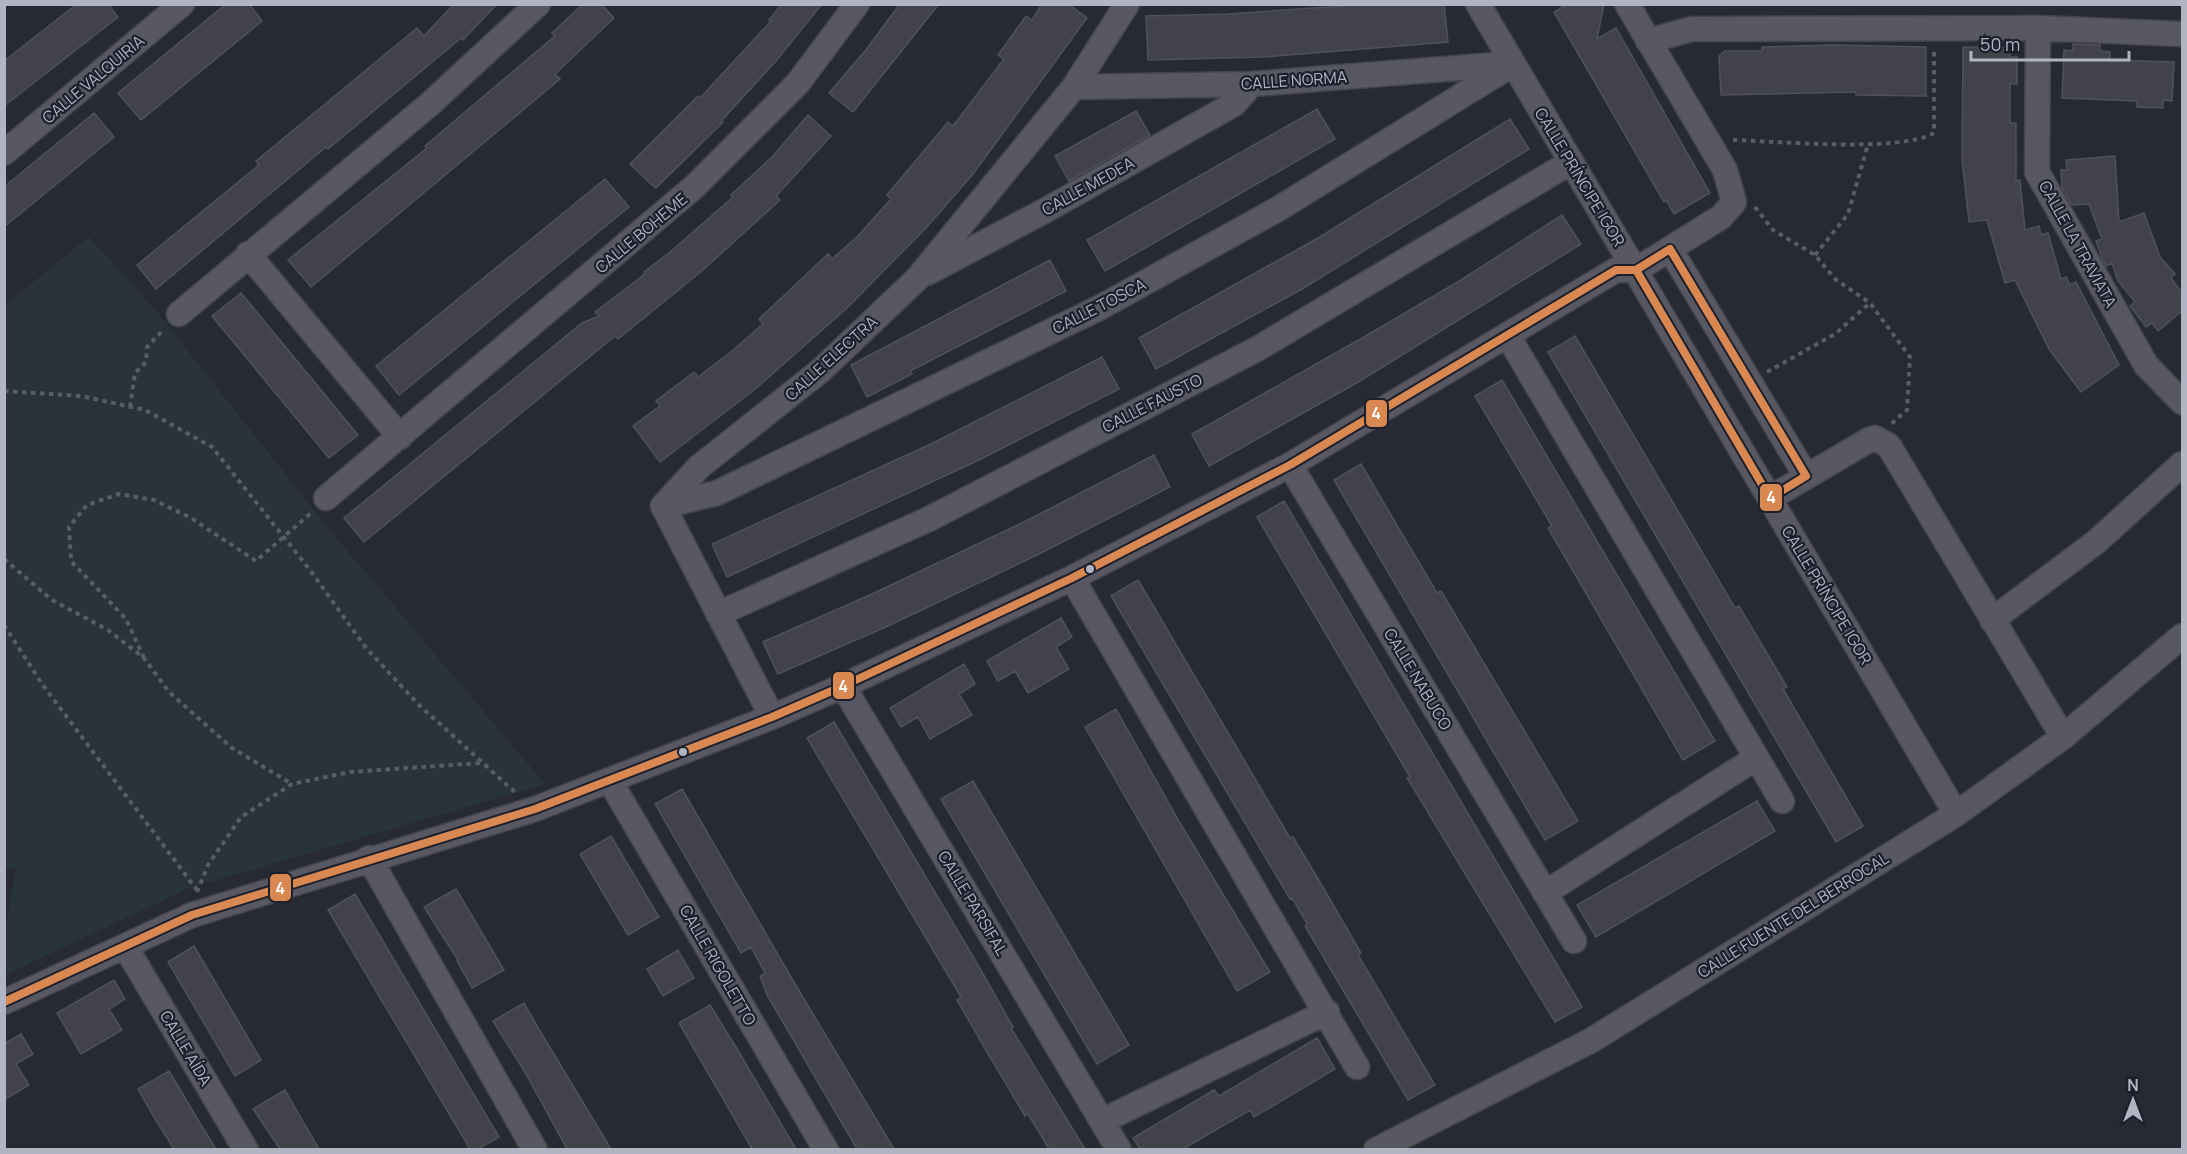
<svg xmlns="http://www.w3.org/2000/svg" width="2187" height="1154" font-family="Manrope,sans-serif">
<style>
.green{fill:#28343a}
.building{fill:#41424a;stroke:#4f515b;stroke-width:1.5}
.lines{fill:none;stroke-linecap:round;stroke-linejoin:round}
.street-casing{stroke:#44454c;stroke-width:27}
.path{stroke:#5b5d65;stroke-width:4;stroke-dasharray:4.5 4.5;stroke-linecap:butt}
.street{stroke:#575861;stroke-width:24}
.bus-1-casing{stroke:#1c1f2c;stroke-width:12}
.bus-1{stroke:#d98852;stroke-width:8}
.bus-dot{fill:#b2b4c4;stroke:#1c1f2c;stroke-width:2}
.labels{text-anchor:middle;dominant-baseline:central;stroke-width:4.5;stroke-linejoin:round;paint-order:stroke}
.street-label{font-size:16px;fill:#b2b4c4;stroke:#1c1f2c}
.line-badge{stroke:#1c1f2c;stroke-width:2}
.badge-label{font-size:16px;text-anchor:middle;font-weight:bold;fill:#fff}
</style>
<rect width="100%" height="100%" fill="#282a33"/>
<path class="green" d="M 89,237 L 155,309 L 324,523 L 545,784 L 187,889 L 5,975 L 5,931 L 16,869 L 4,867 L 5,305 Z"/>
<path class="building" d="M 77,4 L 108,4 L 118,17 L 4,106 L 4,61 Z
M 226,4 L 249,4 L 262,21 L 141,120 L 118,93 Z
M 454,4 L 497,4 L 463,40 L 461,38 L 328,149 L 326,147 L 156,289 L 137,265 L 259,165 L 256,161 L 417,28 L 424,36 Z
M 583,4 L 601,4 L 614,18 L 555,74 L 560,79 L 311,287 L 288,260 L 427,148 L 425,146 L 555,36 L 552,33 Z
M 782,4 L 822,4 L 776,61 L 722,120 L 723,122 L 656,188 L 652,185 L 630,164 L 698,96 L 700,98 L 771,21 L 769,20 Z
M 900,4 L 939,4 L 853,112 L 829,93 L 865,51 Z
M 1042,4 L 1068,4 L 1087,18 L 973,174 L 926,228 L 847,308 L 754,390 L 660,462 L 633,426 L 660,406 L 656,401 L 694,372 L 698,377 L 732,351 L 763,324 L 759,319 L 828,254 L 832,259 L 857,237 L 891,199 L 887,195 L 948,122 L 953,126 L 1004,59 L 998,55 L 1026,16 L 1032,20 Z
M 1372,4 L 1444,4 L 1448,42 L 1263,57 L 1148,60 L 1146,16 L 1228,14 Z
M 1568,4 L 1604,4 L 1597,39 L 1616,28 L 1710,193 L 1674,214 L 1666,200 L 1664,202 L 1554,12 Z
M 2073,44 L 2100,45 L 2100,51 L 2110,52 L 2110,60 L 2174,62 L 2172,101 L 2163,100 L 2163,108 L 2137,107 L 2137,101 L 2062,98 L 2064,50 L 2073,51 Z
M 1836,45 L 1926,47 L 1926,96 L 1856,95 L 1856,92 L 1721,95 L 1719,56 L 1725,51 L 1762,51 L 1762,47 Z
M 1963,47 L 2010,47 L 2010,57 L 2017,57 L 2017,84 L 2010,84 L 2010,123 L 2016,123 L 2016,181 L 2020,180 L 2025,230 L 2039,226 L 2041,235 L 2048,233 L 2061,279 L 2066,277 L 2070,285 L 2076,282 L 2119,365 L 2081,392 L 2049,349 L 2015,280 L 2005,283 L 1987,220 L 1969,222 L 1962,159 Z
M 1317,109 L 1335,139 L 1105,271 L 1087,240 Z
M 1136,111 L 1150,135 L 1069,181 L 1055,156 Z
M 94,113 L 114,137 L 4,227 L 4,187 Z
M 808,115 L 831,136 L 776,196 L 780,200 L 703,270 L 618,339 L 615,336 L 364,542 L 344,518 L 582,323 L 599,316 L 595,312 L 645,274 L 644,272 L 669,253 L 733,197 L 731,195 L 772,157 Z
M 1510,119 L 1529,149 L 1302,289 L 1156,369 L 1139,338 L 1318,238 Z
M 2115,156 L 2119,222 L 2144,213 L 2160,257 L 2175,274 L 2171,278 L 2182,293 L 2182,311 L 2158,331 L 2152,323 L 2146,327 L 2130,306 L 2135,302 L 2118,281 L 2112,263 L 2106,266 L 2103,260 L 2096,241 L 2102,239 L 2089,204 L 2072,205 L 2062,187 L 2061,170 L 2067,170 L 2066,160 Z
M 605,179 L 629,207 L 399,395 L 376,366 Z
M 1562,215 L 1581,244 L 1360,381 L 1209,466 L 1192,434 L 1371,333 L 1461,280 Z
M 1050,260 L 1066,291 L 910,371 L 912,374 L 867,397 L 851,365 Z
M 241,293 L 358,435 L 329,458 L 212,316 Z
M 1575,336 L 1735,608 L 1739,606 L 1787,687 L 1783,689 L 1863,826 L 1836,842 L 1548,352 Z
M 1102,357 L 1119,389 L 979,460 L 727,577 L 712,544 L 931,444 Z
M 1502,380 L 1715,741 L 1683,760 L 1548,528 L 1552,526 L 1475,396 Z
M 1154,455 L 1170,487 L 1037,555 L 888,626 L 778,674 L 763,642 L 872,594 L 1024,522 Z
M 1361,464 L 1437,593 L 1441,591 L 1578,821 L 1545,840 L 1334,480 Z
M 1284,501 L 1582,1007 L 1555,1022 L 1407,778 L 1410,777 L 1257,517 Z
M 1138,580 L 1290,838 L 1293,837 L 1320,882 L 1361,953 L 1358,955 L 1435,1085 L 1408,1100 L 1305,926 L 1307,924 L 1292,898 L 1290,899 L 1111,596 Z
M 1061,618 L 1072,637 L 1056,647 L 1069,669 L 1028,693 L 1015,671 L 998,681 L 987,661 Z
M 964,664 L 975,684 L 959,694 L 972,715 L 930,739 L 918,717 L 901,727 L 890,708 Z
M 1116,709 L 1180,823 L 1270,972 L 1237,991 L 1085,727 Z
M 834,722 L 978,965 L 1013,1027 L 1011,1028 L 1085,1149 L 1049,1149 L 1028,1114 L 1025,1116 L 983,1045 L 957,1000 L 961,997 L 807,738 Z
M 973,781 L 1129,1045 L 1097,1064 L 941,799 Z
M 682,789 L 795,984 L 894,1149 L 857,1149 L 767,995 L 760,976 L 765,973 L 751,947 L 741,953 L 655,804 Z
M 1757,801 L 1775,831 L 1596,937 L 1577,905 Z
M 611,836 L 659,917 L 628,935 L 580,854 Z
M 456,889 L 504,970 L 472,988 L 457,961 L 458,960 L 424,907 Z
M 355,894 L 499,1137 L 478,1149 L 470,1149 L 328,910 Z
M 194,946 L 261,1060 L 235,1076 L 168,962 Z
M 678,950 L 694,978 L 663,996 L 647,969 Z
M 114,980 L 125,999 L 109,1009 L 122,1030 L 81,1054 L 57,1013 Z
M 524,1003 L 540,1031 L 611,1149 L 567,1149 L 526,1074 L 493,1021 Z
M 710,1005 L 736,1047 L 796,1149 L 752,1149 L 679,1023 Z
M 21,1034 L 33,1054 L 16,1064 L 29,1085 L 4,1100 L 4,1044 Z
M 1317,1038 L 1335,1069 L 1254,1117 L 1250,1110 L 1183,1149 L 1140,1149 L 1133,1138 L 1214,1090 L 1219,1096 Z
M 169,1071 L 201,1125 L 216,1149 L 174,1149 L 154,1117 L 138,1089 Z
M 285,1090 L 301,1118 L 319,1149 L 280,1149 L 253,1109 Z"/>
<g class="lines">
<g class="street-casing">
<path id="street" d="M 1478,4 L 1956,814
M 2038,28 L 2037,172 L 2146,365 L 2182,402
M 1648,41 L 1692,29 L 2038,28 L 2182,34
M 1074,87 L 1252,84 L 1508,64
M 4,153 L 182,4
M 1670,249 L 1806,476
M 248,254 L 400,437
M 927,273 L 1048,209 L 1234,104 L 1252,84
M 179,314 L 431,103 L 538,4
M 1508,336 L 1782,801
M 1290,465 L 1574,941
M 326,498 L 694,187 L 798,83 L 857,4
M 1770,498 L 1869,440 L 1875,438 L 1889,446 L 2063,737
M 663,506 L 717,493 L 1099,308 L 1278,209 L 1513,64
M 1072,578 L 1357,1067
M 718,614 L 929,519 L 1257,349 L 1571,162
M 1992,620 L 2096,542 L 2182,464
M 843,686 L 1119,1150
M 772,717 L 663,506 L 699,467 L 820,371 L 917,279 L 1074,87 L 1127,4
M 610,781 L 826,1150
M 369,858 L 535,1150
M 1545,893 L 1756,758
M 125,946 L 246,1150
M 4,1002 L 192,915 L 535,809 L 772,717 L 843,686 L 1072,578 L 1290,465 L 1616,270 L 1636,270 L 1721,217 L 1734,202 L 1725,170 L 1627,4
M 1104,1120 L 1327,1012
M 1376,1150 L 1592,1040 L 1956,814 L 2063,737 L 2182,636"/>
</g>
<path class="path" d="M 1733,140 C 1777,141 1900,153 1934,133 L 1934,50
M 1755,207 L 1773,230 L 1815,255 L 1835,279 L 1870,303 L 1910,357 L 1907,410 L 1891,424
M 1815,255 L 1848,214 L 1868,144
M 1767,372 L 1835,334 L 1870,303
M 4,391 L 81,396 L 145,410 L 212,447 L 310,570 L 366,648 L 419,705 L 516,793
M 130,407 L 135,373 L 146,362 L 147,347 L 164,329
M 4,559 L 52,600 L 108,630 L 144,658 L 169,692 L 232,748 L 292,784
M 4,625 L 42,684 L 197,890
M 144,658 L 126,619 L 71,561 L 69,527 L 87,505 L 119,494 L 154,500 L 191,518 L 256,561 L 312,512
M 197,892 L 208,865 L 241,817 L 292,784 L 350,772 L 480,763"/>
<use href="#street" class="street"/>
<g class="bus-1-casing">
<path id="bus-1" d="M 1670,249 L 1806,476 L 1770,498 L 1636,270 Z
M 4,1002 L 192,915 L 535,809 L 772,717 L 843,686 L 1072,578 L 1290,465 L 1616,270 L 1636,270"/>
</g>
<use href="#bus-1" class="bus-1"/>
</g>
<g class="bus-dot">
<circle cx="1090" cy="569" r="5"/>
<circle cx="683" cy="752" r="5"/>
</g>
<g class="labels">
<g class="street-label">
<text transform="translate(93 79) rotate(-40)">CALLE VALQUIRIA</text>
<text transform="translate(1294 80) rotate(-4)">CALLE NORMA</text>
<text transform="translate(1580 177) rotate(59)">CALLE PRÍNCIPE IGOR</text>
<text transform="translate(1088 186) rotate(-29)">CALLE MEDEA</text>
<text transform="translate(641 233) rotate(-40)">CALLE BOHEME</text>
<text transform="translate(2078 244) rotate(61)">CALLE LA TRAVIATA</text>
<text transform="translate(1099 306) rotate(-27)">CALLE TOSCA</text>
<text transform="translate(831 358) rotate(-42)">CALLE ELECTRA</text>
<text transform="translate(1152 403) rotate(-27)">CALLE FAUSTO</text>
<text transform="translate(1827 595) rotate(59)">CALLE PRÍNCIPE IGOR</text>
<text transform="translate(1418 679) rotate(59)">CALLE NABUCO</text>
<text transform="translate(973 903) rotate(59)">CALLE PARSIFAL</text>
<text transform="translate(1793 915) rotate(-32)">CALLE FUENTE DEL BERROCAL</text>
<text transform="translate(718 965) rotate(60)">CALLE RIGOLETTO</text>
<text transform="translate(186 1048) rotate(59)">CALLE AÍDA</text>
</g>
</g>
<g class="line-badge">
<rect x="1365" y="399" width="23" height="29" rx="6" fill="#d98852"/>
<rect x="1759" y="483" width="24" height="29" rx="6" fill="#d98852"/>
<rect x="832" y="671" width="23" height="29" rx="6" fill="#d98852"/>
<rect x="269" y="873" width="23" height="29" rx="6" fill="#d98852"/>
</g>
<g class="badge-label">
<text x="1376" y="419">4</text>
<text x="1771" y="503">4</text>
<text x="843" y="692">4</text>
<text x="280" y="894">4</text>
</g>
<rect width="2187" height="1154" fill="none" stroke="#b2b4c4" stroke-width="12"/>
<g transform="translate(2133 1100)" stroke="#1c1f2c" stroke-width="4.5" paint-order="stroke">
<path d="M0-4.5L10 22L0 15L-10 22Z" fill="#b2b4c4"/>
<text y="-9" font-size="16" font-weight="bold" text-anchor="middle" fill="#b2b4c4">N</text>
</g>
<path d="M1971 51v9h158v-9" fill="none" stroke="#b2b4c4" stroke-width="3"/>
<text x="1980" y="51" font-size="18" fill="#b2b4c4" stroke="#1c1f2c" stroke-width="4.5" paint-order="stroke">50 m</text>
</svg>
